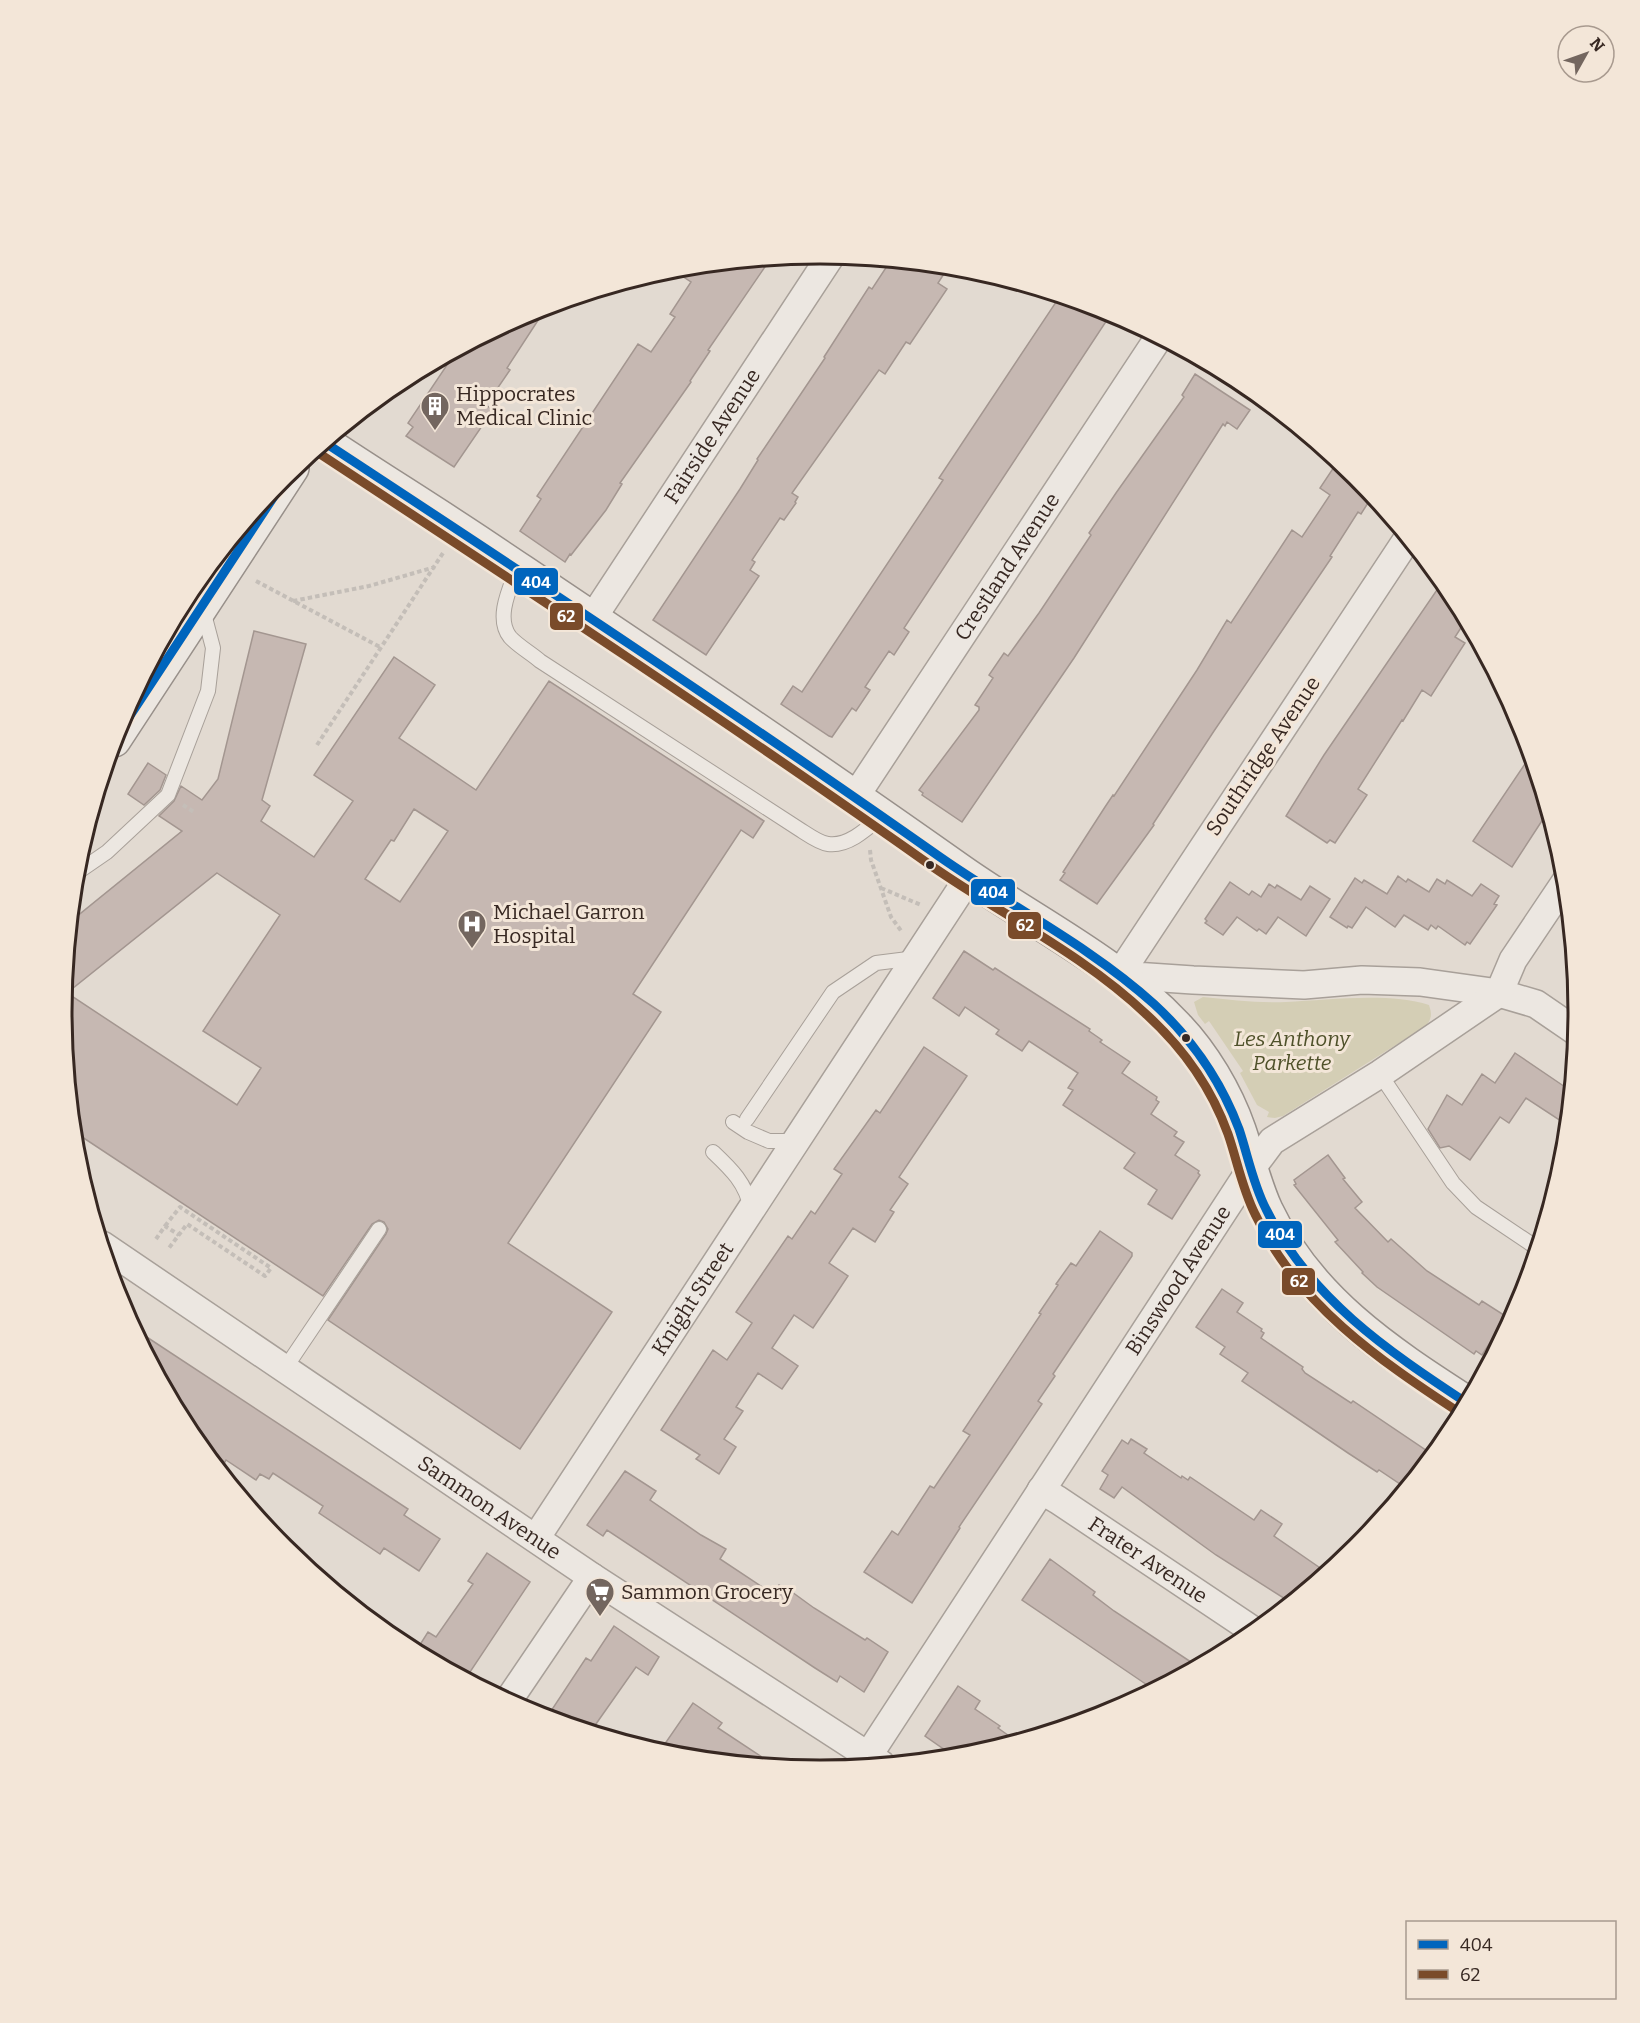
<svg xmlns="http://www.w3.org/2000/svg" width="1640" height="2023" font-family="Bitter,serif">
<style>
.green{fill:#d4ceb5}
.building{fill:#c6b8b2;stroke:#a39690;stroke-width:1.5;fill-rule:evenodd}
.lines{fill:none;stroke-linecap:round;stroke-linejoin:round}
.lane-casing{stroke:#a8a099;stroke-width:16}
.street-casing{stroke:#a8a099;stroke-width:30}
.secondary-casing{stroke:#98908a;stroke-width:36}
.path{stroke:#c4beb8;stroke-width:4;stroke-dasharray:4.5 3;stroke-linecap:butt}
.lane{stroke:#ece7e1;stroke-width:14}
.street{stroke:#ece7e1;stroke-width:27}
.secondary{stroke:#ece7e1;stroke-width:33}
.bus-1-casing{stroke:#f3e6d8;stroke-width:14}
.bus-2-casing{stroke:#f3e6d8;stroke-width:14}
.bus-1{stroke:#0065bd;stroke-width:9}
.bus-2{stroke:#7a4b2a;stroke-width:9}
.bus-dot{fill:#372822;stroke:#f3e6d8;stroke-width:2}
.labels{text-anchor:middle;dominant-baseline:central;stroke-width:6;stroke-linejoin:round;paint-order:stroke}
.poi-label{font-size:21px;fill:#372822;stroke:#f3e6d8;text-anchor:start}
.street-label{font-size:21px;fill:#372822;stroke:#f3e6d8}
.park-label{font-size:21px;font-style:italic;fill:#4f512a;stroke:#f3e6d8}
.rim{fill:none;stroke:#372822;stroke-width:3}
.line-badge{stroke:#f3e6d8;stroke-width:2}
.badge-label{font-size:16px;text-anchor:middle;font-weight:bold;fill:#fff}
</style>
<rect width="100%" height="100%" fill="#e2dad1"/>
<path class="green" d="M 1203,997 C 1231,1000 1258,1003 1286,1002 C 1328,1000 1389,992 1429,1005 C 1432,1014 1432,1018 1426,1026 L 1283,1116 L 1275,1118 L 1267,1117 L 1269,1112 L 1257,1105 L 1240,1073 L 1243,1071 L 1209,1021 L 1205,1024 L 1198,1015 L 1194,1002 Z"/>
<path class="building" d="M 771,258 L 708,350 L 710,351 L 690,381 L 691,382 L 620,483 L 622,484 L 606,510 L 571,555 L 570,554 L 565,562 L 520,531 L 541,499 L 537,496 L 638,344 L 651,352 L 675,317 L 670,314 L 691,282 L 670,268 Z
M 891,260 L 949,266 L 938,283 L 947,289 L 910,344 L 906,342 L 885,374 L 879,370 L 792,493 L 798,497 L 795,502 L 796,503 L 784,520 L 780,518 L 752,560 L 755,562 L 750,570 L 759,576 L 706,655 L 653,620 L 740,489 L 758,460 L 757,459 L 825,358 L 824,357 L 869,287 L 872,289 Z
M 1060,296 L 1089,304 L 1109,317 L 904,628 L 909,632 L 894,655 L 889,651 L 865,687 L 870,690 L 856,711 L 852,708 L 832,737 L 829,736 L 781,704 L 793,686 L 802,692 L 943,480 L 939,478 Z
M 548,305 L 507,368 L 510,370 L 486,405 L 493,410 L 454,467 L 406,436 L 413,427 L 408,423 L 457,350 L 530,311 Z
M 1195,374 L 1250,410 L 1237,429 L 1227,422 L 1225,426 L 1223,424 L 1074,658 L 962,822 L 922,795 L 923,793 L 919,790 L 979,710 L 979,707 L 975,705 L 993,678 L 989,675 L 1004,653 L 1008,656 L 1039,613 L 1091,535 L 1089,533 L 1116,493 L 1184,397 L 1182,395 Z
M 1334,467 L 1368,489 L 1373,495 L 1361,514 L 1358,512 L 1330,556 L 1332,557 L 1214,731 L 1153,824 L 1154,825 L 1097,904 L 1060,880 L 1065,873 L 1063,872 L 1105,807 L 1113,795 L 1114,796 L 1197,670 L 1227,620 L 1231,623 L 1292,530 L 1302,537 L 1330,495 L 1320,488 Z
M 1441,584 L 1451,591 L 1466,620 L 1455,637 L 1465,643 L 1431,696 L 1422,690 L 1403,721 L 1402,720 L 1358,789 L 1367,795 L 1335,843 L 1330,840 L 1327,843 L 1286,816 L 1324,755 Z
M 254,631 L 306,644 L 262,800 L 270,806 L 261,821 L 314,857 L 353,801 L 314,775 L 394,657 L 435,685 L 399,738 L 476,790 L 549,681 L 764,821 L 753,838 L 741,830 L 633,994 L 661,1012 L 508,1243 L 612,1312 L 520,1449 L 328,1320 L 386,1234 L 388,1229 L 384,1222 L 379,1220 L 372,1224 L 323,1296 L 73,1131 L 62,1011 L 70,922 L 182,831 L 159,816 L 174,801 L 181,786 L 202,800 L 218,779 ZM 414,809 L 448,831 L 400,902 L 365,879 L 391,840 L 394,841 ZM 217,873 L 280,915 L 203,1031 L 261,1068 L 237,1105 L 67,993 Z
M 1531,755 L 1547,813 L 1512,867 L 1473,841 Z
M 148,763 L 166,775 L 160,790 L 144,805 L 128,794 Z
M 1398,876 L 1406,882 L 1408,879 L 1429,892 L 1437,879 L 1445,884 L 1447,880 L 1472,896 L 1481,884 L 1499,896 L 1494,904 L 1497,905 L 1470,944 L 1467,942 L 1465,945 L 1438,926 L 1436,929 L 1431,925 L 1428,930 L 1404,915 L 1395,927 L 1366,907 L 1352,928 L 1348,926 L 1347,928 L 1330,917 L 1355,878 L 1362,883 L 1364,880 L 1387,894 Z
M 1230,882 L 1249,895 L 1252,891 L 1261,897 L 1269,884 L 1275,888 L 1277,885 L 1301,900 L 1310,886 L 1330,899 L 1306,936 L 1278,917 L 1266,934 L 1259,929 L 1257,931 L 1237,917 L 1223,935 L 1205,923 L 1207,921 L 1205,919 Z
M 964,951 L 993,970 L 995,968 L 1090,1029 L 1089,1031 L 1102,1040 L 1100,1042 L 1130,1062 L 1122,1073 L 1157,1097 L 1156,1100 L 1159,1102 L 1151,1114 L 1177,1132 L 1174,1136 L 1184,1142 L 1175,1155 L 1199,1171 L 1198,1173 L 1200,1175 L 1172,1219 L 1148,1204 L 1157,1190 L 1124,1168 L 1135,1153 L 1063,1105 L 1073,1090 L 1068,1088 L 1078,1073 L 1029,1041 L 1022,1051 L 996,1034 L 999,1030 L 965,1007 L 959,1016 L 933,998 Z
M 924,1047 L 967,1076 L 899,1177 L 908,1184 L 890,1210 L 894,1212 L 875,1242 L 853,1228 L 829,1263 L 848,1276 L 832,1300 L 813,1328 L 794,1315 L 772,1348 L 798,1366 L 782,1389 L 758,1373 L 736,1407 L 743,1411 L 724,1439 L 736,1447 L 719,1474 L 696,1459 L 700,1455 L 661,1430 L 713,1350 L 727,1360 L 752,1323 L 736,1312 L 788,1236 L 792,1239 L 811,1211 L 815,1214 L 842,1174 L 834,1169 L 876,1110 L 880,1113 Z
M 1515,1053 L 1571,1091 L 1567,1125 L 1526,1098 L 1509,1123 L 1500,1117 L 1470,1160 L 1449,1146 L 1440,1148 L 1428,1129 L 1447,1095 L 1462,1105 L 1482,1074 L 1495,1083 Z
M 1328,1155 L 1345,1178 L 1343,1179 L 1362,1202 L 1355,1208 L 1388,1242 L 1391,1239 L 1427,1271 L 1479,1305 L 1482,1301 L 1507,1317 L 1482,1355 L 1476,1351 L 1474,1354 L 1377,1287 L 1362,1273 L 1363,1272 L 1335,1242 L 1338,1240 L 1294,1185 L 1296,1184 L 1294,1180 Z
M 1100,1231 L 1132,1253 L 1132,1256 L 1053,1374 L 1055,1376 L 1038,1401 L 1042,1404 L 959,1527 L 960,1528 L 912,1603 L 864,1572 L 892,1531 L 898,1535 L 930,1486 L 934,1488 L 970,1435 L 963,1431 L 1041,1314 L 1039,1313 L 1058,1285 L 1056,1284 L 1071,1263 L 1076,1266 Z
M 1222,1289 L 1243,1303 L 1237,1312 L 1262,1329 L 1261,1331 L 1264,1333 L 1261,1338 L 1303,1367 L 1302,1369 L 1305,1373 L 1351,1403 L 1353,1401 L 1433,1455 L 1406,1488 L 1379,1470 L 1377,1472 L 1348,1453 L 1242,1381 L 1248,1373 L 1220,1354 L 1225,1347 L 1196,1327 Z
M 133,1328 L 408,1509 L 404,1515 L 440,1539 L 419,1571 L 384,1548 L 380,1554 L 319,1513 L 323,1506 L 273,1473 L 269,1479 L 260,1474 L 256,1480 L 226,1460 L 225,1462 L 200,1445 L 189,1433 Z
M 1131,1439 L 1147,1449 L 1144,1453 L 1181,1478 L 1182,1476 L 1188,1480 L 1190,1477 L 1254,1520 L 1261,1510 L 1282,1524 L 1274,1536 L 1326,1572 L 1290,1602 L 1216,1555 L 1122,1487 L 1114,1498 L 1100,1489 L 1108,1475 L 1102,1471 L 1122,1440 L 1128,1444 Z
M 625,1471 L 656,1491 L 650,1500 L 701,1535 L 726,1549 L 720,1559 L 773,1594 L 779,1585 L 784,1588 L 785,1587 L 814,1608 L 865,1640 L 867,1638 L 888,1652 L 864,1692 L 840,1676 L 837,1682 L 815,1668 L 607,1530 L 603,1536 L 587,1525 Z
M 487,1553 L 530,1582 L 466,1678 L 416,1651 L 428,1632 L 436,1637 L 473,1584 L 468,1581 Z
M 1050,1559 L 1095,1592 L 1093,1595 L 1114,1611 L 1197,1666 L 1153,1689 L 1022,1600 Z
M 614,1626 L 659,1657 L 648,1675 L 636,1667 L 591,1731 L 547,1717 L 586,1658 L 591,1661 Z
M 958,1686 L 980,1701 L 975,1709 L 1000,1726 L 998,1728 L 1016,1741 L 968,1755 L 955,1757 L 925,1736 Z
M 693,1703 L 722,1723 L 718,1728 L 774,1765 L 673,1755 L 662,1748 Z"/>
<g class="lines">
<g class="lane-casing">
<path id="lane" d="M 517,569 C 510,588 495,618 510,637 C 518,646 531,653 540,661 L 799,829 C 807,834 819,843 828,844 C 848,847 868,828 882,816
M 75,874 L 107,852 L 168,795 L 208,691 L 213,648 L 203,610
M 1380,1074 L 1453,1183 L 1476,1207 L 1537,1248
M 747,1119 L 833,992 L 876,963 L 916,958
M 733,1122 L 748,1132 L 769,1141 L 796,1141
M 713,1152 C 731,1169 746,1183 751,1209
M 284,1370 L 379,1229"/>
</g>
<g class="street-casing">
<g id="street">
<path d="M 1408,538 L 1119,975 L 1193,980 L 1304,985 L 1362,980 L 1420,982 L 1499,993 L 1536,1004 L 1577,1032"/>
<path id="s1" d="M 592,619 L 832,254"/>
<path id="s2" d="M 855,797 L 1159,337"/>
<path id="s3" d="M 102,1245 L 592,1577 L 881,1764"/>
<path id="s4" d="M 1041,1490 L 1058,1500 L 1254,1631"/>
<path id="s5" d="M 536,1538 L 969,877"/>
<path d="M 508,1701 L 592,1577"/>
<path id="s6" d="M 868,1756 L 1251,1169 L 1272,1141 L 1380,1074 L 1499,993 L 1513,960 L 1566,881"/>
</g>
</g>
<g class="secondary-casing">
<path id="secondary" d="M 324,442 C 375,476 427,508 478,542 C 639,650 801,758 959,870 C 1031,921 1115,961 1176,1026 C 1203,1054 1226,1093 1239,1130 C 1248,1156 1254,1184 1266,1210 C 1308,1299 1386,1351 1467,1403
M 114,740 L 292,468"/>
</g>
<path class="path" d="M 256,581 L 380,647
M 293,601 L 369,586 L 435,567
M 317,745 L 443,553
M 183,805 L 194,812
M 870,850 L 871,860 L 891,917 L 902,932
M 881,888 L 921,905
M 165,1226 L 180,1207 L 271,1268 L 265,1276 L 187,1224 L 169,1248
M 156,1239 L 165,1226 L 179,1235"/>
<use href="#lane" class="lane"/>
<use href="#street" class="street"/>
<use href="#secondary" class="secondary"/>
<g class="bus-1-casing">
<path id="bus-1" d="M 324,442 C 531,578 737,714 940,857 C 1010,906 1090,946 1154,1004 C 1192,1039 1221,1081 1239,1129 C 1248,1156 1253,1184 1266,1209 C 1308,1297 1388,1351 1467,1403
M 114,740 L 292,469"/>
</g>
<g class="bus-2-casing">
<path id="bus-2" d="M 317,452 C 524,588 731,724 933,867 C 1004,916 1084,955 1147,1015 C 1183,1048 1211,1087 1228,1134 C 1237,1160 1242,1188 1255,1214 C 1297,1304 1379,1360 1460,1413"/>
</g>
<use href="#bus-1" class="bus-1"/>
<use href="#bus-2" class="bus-2"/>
</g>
<defs>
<g id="building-pin" transform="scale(1.5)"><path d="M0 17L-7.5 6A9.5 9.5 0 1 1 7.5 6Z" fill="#73665f" stroke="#f3e6d8"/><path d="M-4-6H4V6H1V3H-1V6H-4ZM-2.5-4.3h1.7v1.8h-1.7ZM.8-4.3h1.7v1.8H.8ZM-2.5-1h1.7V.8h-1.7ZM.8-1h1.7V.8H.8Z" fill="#fff"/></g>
<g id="hospital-pin" transform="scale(1.5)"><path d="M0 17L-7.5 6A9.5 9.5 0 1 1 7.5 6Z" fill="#73665f" stroke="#f3e6d8"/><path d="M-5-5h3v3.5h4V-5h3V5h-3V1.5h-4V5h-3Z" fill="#fff"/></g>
<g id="supermarket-pin" transform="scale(1.5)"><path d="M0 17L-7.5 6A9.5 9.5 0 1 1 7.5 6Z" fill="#73665f" stroke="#f3e6d8"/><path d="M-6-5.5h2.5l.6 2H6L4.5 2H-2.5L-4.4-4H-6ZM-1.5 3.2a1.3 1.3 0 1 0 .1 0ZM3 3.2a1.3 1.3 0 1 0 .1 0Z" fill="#fff"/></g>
</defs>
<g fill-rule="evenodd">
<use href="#building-pin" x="435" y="406"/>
<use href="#hospital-pin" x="472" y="924"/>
<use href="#supermarket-pin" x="600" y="1592"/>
</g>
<g class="bus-dot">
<circle cx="930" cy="865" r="5"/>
<circle cx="1186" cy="1038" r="5"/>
</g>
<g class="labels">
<g class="poi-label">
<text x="456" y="394">Hippocrates<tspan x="456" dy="24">Medical Clinic</tspan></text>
<text x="493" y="912">Michael Garron<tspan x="493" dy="24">Hospital</tspan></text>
<text x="621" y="1592">Sammon Grocery</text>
</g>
<g class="street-label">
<text stroke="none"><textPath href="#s1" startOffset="219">Fairside Avenue</textPath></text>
<text stroke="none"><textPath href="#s2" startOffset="276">Crestland Avenue</textPath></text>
<text transform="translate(1263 756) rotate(-56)">Southridge Avenue</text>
<text stroke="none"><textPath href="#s6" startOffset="568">Binswood Avenue</textPath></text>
<text stroke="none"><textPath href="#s5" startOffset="286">Knight Street</textPath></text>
<text stroke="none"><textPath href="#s3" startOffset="468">Sammon Avenue</textPath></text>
<text stroke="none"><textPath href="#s4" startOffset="128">Frater Avenue</textPath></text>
</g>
<g class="park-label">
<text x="1292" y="1039">Les Anthony<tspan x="1292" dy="24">Parkette</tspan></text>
</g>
</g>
<path d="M0 0H1640V2023H0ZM72 1012a748 748 0 1 1 1496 0a748 748 0 1 1-1496 0Z" fill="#f3e6d8" fill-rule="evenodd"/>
<path class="rim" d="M72 1012a748 748 0 1 1 1496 0a748 748 0 1 1-1496 0Z"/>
<g class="line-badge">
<rect x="513" y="567" width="46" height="29" rx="6" fill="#0065bd"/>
<rect x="549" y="602" width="35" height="29" rx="6" fill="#7a4b2a"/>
<rect x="970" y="878" width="46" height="28" rx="6" fill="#0065bd"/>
<rect x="1007" y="911" width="35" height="29" rx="6" fill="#7a4b2a"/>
<rect x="1257" y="1220" width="46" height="29" rx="6" fill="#0065bd"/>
<rect x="1281" y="1267" width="35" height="29" rx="6" fill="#7a4b2a"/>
</g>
<g class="badge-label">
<text x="536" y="588">404</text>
<text x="566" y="622">62</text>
<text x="993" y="898">404</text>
<text x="1025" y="931">62</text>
<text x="1280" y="1240">404</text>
<text x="1299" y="1287">62</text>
</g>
<rect x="1406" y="1921" width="210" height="78" fill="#f3e6d8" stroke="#a89a8f" stroke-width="1.5"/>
<rect x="1418" y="1940" width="30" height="9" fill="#0065bd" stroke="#a89a8f" stroke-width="1.5"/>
<text x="1460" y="1951" font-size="18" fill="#372822">404</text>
<rect x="1418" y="1970" width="30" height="9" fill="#7a4b2a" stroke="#a89a8f" stroke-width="1.5"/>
<text x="1460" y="1981" font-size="18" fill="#372822">62</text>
<g transform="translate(1586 54) rotate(50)"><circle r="28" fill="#f3e6d8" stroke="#a89a8f" stroke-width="1.5"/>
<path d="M0-4.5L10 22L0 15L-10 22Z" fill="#73665f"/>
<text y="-9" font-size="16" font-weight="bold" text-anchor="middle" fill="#372822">N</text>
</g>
</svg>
